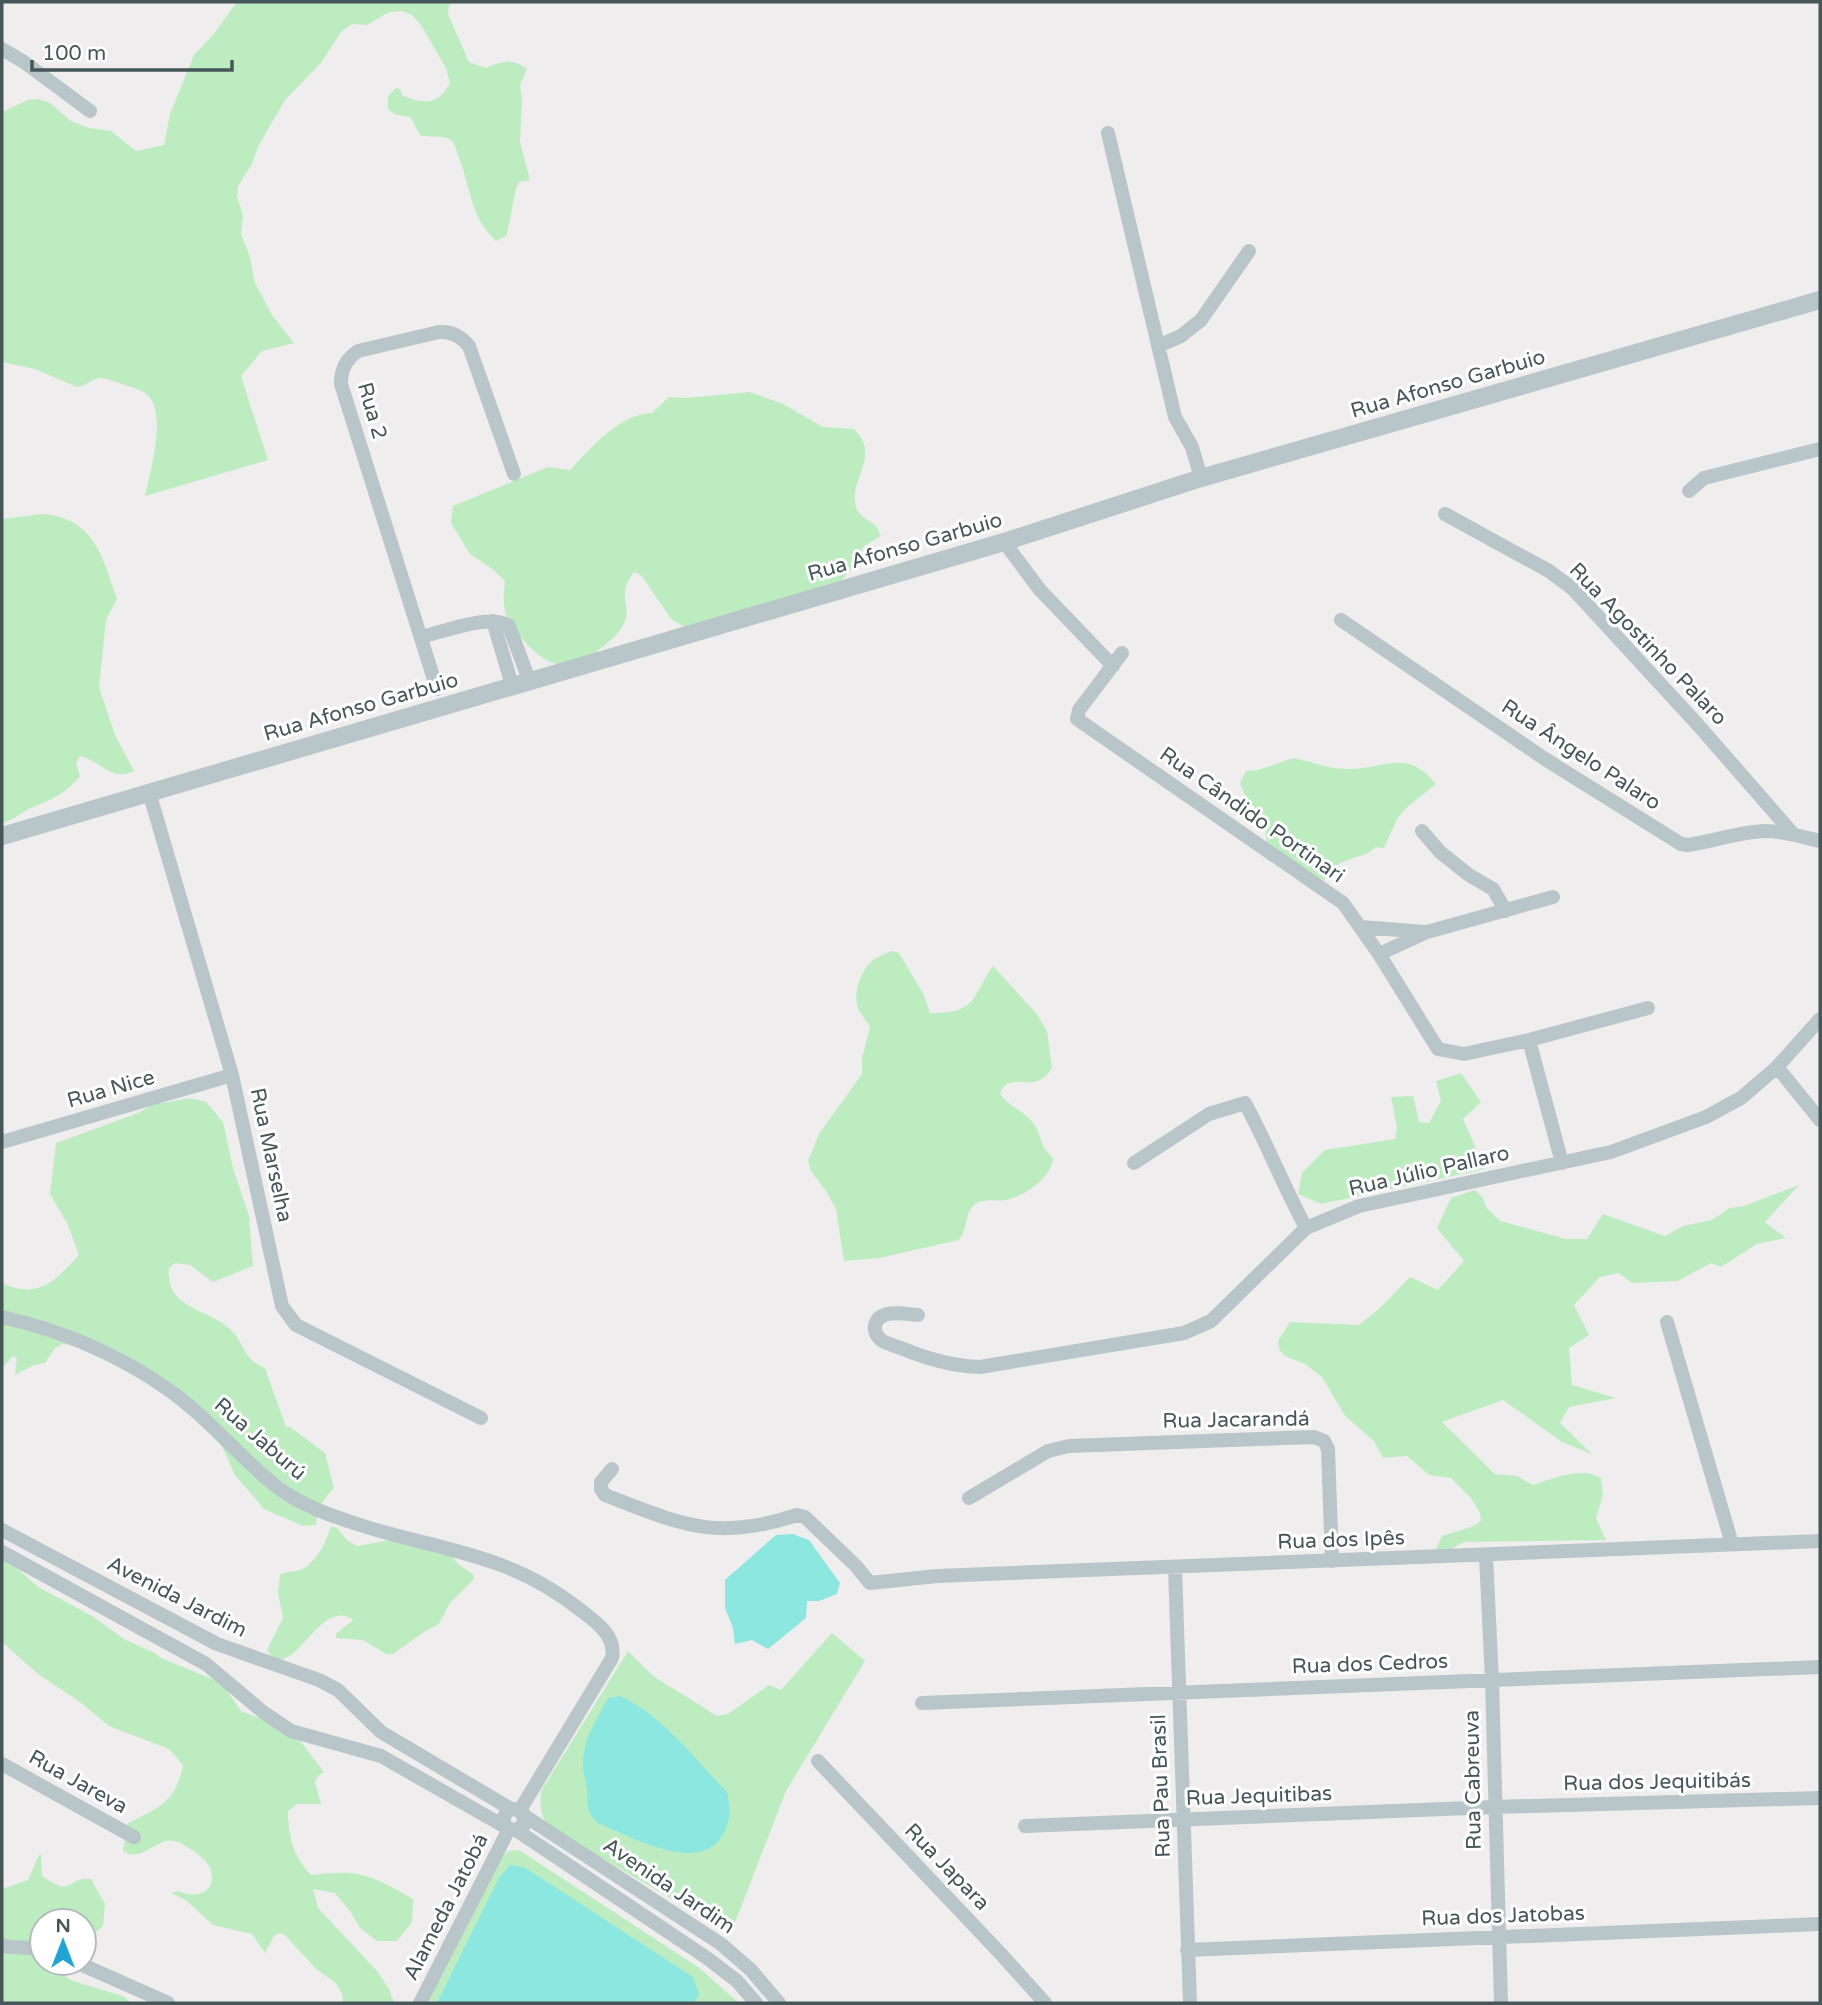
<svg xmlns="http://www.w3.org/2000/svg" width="1822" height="2005" font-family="'Varela Round',sans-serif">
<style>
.green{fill:#bdecc1}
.water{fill:#8ce7e0}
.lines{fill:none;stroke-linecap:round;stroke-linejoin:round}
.minor{stroke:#b9c6c9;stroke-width:14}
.tertiary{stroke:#b9c6c9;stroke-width:18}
.labels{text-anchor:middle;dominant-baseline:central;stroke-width:6;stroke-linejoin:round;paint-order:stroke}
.street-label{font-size:21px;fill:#465659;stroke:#fff}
</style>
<rect width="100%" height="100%" fill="#f0edee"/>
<path class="green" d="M 237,2 L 452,2 L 449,6 L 448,14 L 469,62 L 486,68 C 500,61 514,58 527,69 L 520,85 L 522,98 L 520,142 L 530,180 L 519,182 C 513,193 511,221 506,236 L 496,241 C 470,217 471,188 459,158 C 457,153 456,146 453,142 C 447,135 430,137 421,136 L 410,117 L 394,114 L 388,109 L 388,96 L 396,88 L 400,89 L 402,95 C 423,105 439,105 450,83 L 446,68 L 421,25 L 412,15 L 403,11 L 389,12 L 367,25 L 352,24 L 341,32 L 321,63 L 285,100 L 259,145 L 252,164 L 238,186 L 237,197 L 243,215 L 241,234 L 250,257 L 255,283 L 272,315 L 294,343 L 262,351 L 241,376 L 268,460 L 145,496 C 150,473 165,421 151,399 C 146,391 137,389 128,386 C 120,384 110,379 102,378 C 91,378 87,386 77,387 L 35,369 L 2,362 L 2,112 L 28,100 L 39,99 L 50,103 L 71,121 L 89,128 L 111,131 L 136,151 L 164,145 L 170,114 L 194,55 L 213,35 Z
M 750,392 L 783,404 L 823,427 L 854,429 C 882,457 848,478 856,507 C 859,518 869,519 876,526 C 878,529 879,533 881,536 L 864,546 L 855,565 L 841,581 L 689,629 L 672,620 L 641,575 L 634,572 C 616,595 632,605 624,623 C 615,643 576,670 553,663 C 543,659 533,651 527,644 C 506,620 501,613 505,581 L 491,568 L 470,554 L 451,523 L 453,506 L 548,467 L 570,470 C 591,448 619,414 652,413 L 669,397 L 685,398 Z
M 43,514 C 95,519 102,556 117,599 L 106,620 L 99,687 L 115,735 L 134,771 C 111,782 103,762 80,756 L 76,763 L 80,776 C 63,797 50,799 27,810 C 19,815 11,820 2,824 L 2,519 Z
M 1293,758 C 1310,761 1329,769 1346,769 C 1384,770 1406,747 1436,784 L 1406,808 L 1397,819 L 1384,848 L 1376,847 C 1359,863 1342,852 1324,880 L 1301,870 L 1270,847 L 1266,839 L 1265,818 L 1246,798 L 1240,783 L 1246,771 L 1258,770 Z
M 892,951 L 899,953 L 923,993 L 930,1013 C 978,1013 970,999 993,966 L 1036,1013 L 1047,1031 L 1052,1068 C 1048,1073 1045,1078 1040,1080 C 1025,1087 1006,1074 1000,1094 C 1009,1107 1025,1111 1034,1124 C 1043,1137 1037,1143 1053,1158 C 1051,1179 1024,1196 1006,1200 C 996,1201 981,1198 974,1205 C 964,1215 968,1229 959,1240 L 879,1258 L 844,1261 L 836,1209 L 826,1191 L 811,1171 L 808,1161 L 819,1134 L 862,1074 L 862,1058 L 870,1027 C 866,1021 861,1014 858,1008 C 852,993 863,965 876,958 C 881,955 887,953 892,951 Z
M 1461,1073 L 1481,1102 L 1463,1119 L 1485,1169 L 1321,1204 L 1298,1194 L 1302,1173 L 1325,1150 L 1395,1139 L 1397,1127 L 1391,1097 L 1413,1096 L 1419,1122 L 1429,1123 L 1441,1101 L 1436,1081 Z
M 190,1098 L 206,1102 L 223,1122 L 233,1168 L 249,1216 L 253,1266 L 213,1282 L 190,1265 L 175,1263 L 169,1268 C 165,1309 207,1308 230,1329 C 246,1344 241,1358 265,1368 L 286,1427 L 290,1427 L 325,1453 L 334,1488 C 323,1500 317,1508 316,1525 L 303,1526 L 264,1509 L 235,1475 L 223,1448 L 213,1436 L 203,1416 L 96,1347 L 63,1344 L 55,1348 L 45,1363 L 34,1365 L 15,1375 L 17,1358 L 13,1356 L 2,1368 L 2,1283 C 39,1300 55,1281 79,1255 L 68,1225 L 50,1194 L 56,1143 L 138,1113 L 152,1105 Z
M 1799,1185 L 1765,1222 L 1786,1238 L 1757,1244 L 1721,1267 L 1711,1263 L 1678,1281 L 1632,1283 L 1619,1273 L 1600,1277 L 1574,1305 L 1589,1335 L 1569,1348 L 1572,1385 L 1616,1398 L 1569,1407 L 1560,1423 L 1592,1454 L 1562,1442 L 1503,1400 L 1442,1422 L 1495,1474 L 1517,1476 L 1533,1485 C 1552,1479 1582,1466 1601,1478 L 1603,1495 L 1596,1518 L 1606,1540 L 1464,1542 L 1440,1555 L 1436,1549 L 1442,1536 L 1474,1526 L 1481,1521 L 1480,1513 L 1471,1498 L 1451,1478 L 1429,1475 L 1407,1456 L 1383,1458 L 1374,1441 L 1345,1416 L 1322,1377 L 1305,1364 L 1285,1356 L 1279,1349 L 1278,1341 L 1290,1322 L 1359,1325 L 1380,1308 L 1410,1277 L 1438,1290 L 1464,1261 L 1437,1228 L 1451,1198 L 1475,1190 L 1483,1198 L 1486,1207 L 1500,1221 L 1566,1239 L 1587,1239 L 1603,1214 L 1665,1236 L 1683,1226 L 1712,1220 L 1730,1208 L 1744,1206 Z
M 331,1526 L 337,1528 L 348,1541 L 357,1546 L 401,1538 L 445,1547 L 458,1564 L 473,1574 L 474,1579 L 450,1603 L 439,1624 L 424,1632 L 393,1654 L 386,1654 L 363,1640 L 336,1638 L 336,1634 L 353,1620 C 319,1594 292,1688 267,1650 L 283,1618 L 278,1592 L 280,1575 C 287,1570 294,1573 302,1569 C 317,1562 326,1542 331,1526 Z
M 2,1558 L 9,1561 L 38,1587 L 94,1617 L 124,1639 L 155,1653 L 161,1658 L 222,1683 L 241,1711 L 266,1721 L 298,1738 L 324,1772 L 319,1775 L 315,1782 L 321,1804 L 297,1804 L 288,1811 C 288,1835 293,1857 311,1875 C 361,1869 370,1875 413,1899 L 412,1922 L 397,1941 L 377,1941 L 360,1928 L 350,1911 L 335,1893 L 313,1889 L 318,1908 L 377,1971 L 389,1989 L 394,2003 L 343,2003 L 342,1994 L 336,1983 L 316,1969 L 285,1935 L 280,1933 L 274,1936 L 265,1953 L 252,1934 L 213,1925 L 186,1900 L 171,1893 L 179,1891 C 200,1901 220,1888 209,1866 C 204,1857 187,1846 178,1842 C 158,1833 143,1865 123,1851 L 128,1823 C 159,1808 176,1802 183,1765 L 169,1749 L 109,1726 L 80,1702 L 38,1674 L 2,1642 Z
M 832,1633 L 865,1661 L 786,1791 L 731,1933 L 551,1829 C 540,1817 540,1808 541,1791 L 628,1651 L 653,1676 L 717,1716 L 728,1714 L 769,1685 L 781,1690 Z
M 519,1850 L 698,1967 L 739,2003 L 426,2003 L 501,1857 L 508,1851 Z
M 41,1854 L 42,1876 C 75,1899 65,1877 91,1879 L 105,1904 L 103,1926 L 84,1943 L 84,1921 L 42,1921 L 42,1963 L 50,1963 L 49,1966 L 73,1981 L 123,1996 L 131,2003 L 2,2003 L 2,1889 L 28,1880 L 39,1855 Z"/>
<path class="water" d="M 793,1534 L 809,1540 L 840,1583 L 837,1594 L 819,1601 L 807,1601 L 806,1618 L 768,1649 L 752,1640 L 735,1644 L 733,1628 L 725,1608 L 725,1580 L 776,1535 Z
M 620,1696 C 660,1713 696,1760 727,1792 C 731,1809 731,1824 720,1839 C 695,1873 629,1836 598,1823 C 585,1812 588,1803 587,1788 C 586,1780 583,1773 583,1766 C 582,1741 597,1719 608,1698 Z
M 510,1865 L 524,1867 L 693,1977 L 699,1994 L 694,2003 L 437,2003 L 499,1878 Z"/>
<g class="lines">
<path class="minor" d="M 2,49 L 24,62 L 90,111
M 1108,133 L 1175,417 L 1192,447 L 1201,478
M 1158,346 L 1181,336 L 1201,320 L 1249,251
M 1689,491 L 1704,478 L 1820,449
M 1445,514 L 1549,571 L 1572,588 L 1699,726 L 1794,835
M 1004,542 L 1040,590 L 1113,666
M 1341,620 L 1545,759 L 1681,844 L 1688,845 C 1714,841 1739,832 1765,831 C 1784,831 1802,837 1820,841
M 493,621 L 512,685
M 421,637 C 442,632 491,613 509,626 L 529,680
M 1122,653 L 1079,710 L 1077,719 L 1343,903 L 1379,954 L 1438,1049 L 1464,1054 L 1529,1040 L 1648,1008
M 437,689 L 341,384 C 341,370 345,360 358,351 L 439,332 C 452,331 461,336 469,346 L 514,474
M 149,792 L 232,1075 L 282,1306 L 296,1325 L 481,1418
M 1422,831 L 1440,852 L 1469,875 L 1493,889 L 1506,911
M 1361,927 L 1426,932
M 1379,954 L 1427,932 L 1553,897
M 1529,1040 L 1562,1163
M 1777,1067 L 1820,1120
M 2,1142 L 232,1075
M 1134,1163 L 1209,1114 L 1245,1103 C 1267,1144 1284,1187 1306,1228
M 918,1315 C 905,1314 878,1308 875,1326 C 874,1331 877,1336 881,1340 C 887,1344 895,1346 901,1348 C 927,1359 952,1366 980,1367 L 1184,1333 L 1211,1321 L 1306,1228 L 1359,1206 L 1611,1152 L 1706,1117 L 1741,1098 L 1777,1067 L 1820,1019
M 2,1317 C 60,1330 117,1354 166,1388 C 207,1416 238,1456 277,1487 C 298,1503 323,1513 348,1521 C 398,1539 451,1546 501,1565 C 531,1576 558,1592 583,1612 C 599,1624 616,1637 612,1658 L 520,1810
M 1667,1322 L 1732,1544
M 612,1469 L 601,1482 L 601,1489 L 605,1495 C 680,1524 716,1542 797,1515 L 805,1517 L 856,1566 L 870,1583 L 937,1576 L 1820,1541
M 969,1498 L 1048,1451 L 1069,1446 L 1314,1437 L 1324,1441 L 1328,1449 L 1332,1561
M 2,1530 L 217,1644 L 319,1680 L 338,1690 L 381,1732 L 511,1809
M 2,1552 L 206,1664 L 263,1712 L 291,1731 L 381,1756 L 509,1829 L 516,1830 L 524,1825 L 523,1813 L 515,1809 C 506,1809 502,1816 505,1825
M 1486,1556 L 1492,1681 L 1501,2003
M 1175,1568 L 1190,2003
M 922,1703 L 1820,1667
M 818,1761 L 1000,1953 L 1045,2003
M 2,1764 L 134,1837
M 525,1816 L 721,1944 L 751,1970 L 779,2003
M 1025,1826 L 1494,1807 L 1820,1798
M 516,1830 L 707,1958 L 737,1981 L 756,2003
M 2,1946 L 42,1949
M 1187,1950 L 1820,1924
M 78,1963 L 168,2003
M 420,2003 L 509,1829"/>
<path class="tertiary" d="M 2,836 L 1004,542 L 1201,478 L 1820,300"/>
</g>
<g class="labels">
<g class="street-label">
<text transform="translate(1448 384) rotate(-16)">Rua Afonso Garbuio</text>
<text transform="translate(372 411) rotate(74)">Rua 2</text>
<text transform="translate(905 547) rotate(-16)">Rua Afonso Garbuio</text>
<text transform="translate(1648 644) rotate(46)">Rua Agostinho Palaro</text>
<text transform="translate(361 707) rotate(-16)">Rua Afonso Garbuio</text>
<text transform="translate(1581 755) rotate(33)">Rua Ângelo Palaro</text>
<text transform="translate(1252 815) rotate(35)">Rua Cândido Portinari</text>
<text transform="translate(111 1089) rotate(-16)">Rua Nice</text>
<text transform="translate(271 1155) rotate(78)">Rua Marselha</text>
<text transform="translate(1429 1171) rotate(-13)">Rua Júlio Pallaro</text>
<text transform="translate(1236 1420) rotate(-1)">Rua Jacarandá</text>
<text transform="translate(260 1439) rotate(41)">Rua Jaburú</text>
<text transform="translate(1341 1540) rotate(-2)">Rua dos Ipês</text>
<text transform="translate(177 1597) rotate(27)">Avenida Jardim</text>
<text transform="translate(1370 1664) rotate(-2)">Rua dos Cedros</text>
<text transform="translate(1473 1780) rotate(-91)">Rua Cabreuva</text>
<text transform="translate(78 1782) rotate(29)">Rua Jareva</text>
<text transform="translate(1657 1782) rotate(-1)">Rua dos Jequitibás</text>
<text transform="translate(1161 1786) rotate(-92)">Rua Pau Brasil</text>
<text transform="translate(1259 1796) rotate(-2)">Rua Jequitibas</text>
<text transform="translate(947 1867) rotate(46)">Rua Japara</text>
<text transform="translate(669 1886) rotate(34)">Avenida Jardim</text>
<text transform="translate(446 1907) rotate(-63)">Alameda Jatobá</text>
<text transform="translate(1503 1916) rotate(-2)">Rua dos Jatobas</text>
</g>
</g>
<rect width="1822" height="2005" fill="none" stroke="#465659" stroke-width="7"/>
<g transform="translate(63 1942)"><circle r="33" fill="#ffffff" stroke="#b5bbbd" stroke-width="2"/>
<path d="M0-5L12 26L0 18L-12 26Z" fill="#21a4d5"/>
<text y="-10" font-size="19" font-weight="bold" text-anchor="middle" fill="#465659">N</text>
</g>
<path d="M32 60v10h200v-10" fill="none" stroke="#465659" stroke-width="3.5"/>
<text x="42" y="60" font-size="21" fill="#465659" stroke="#ffffff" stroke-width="5" paint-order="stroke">100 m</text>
</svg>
